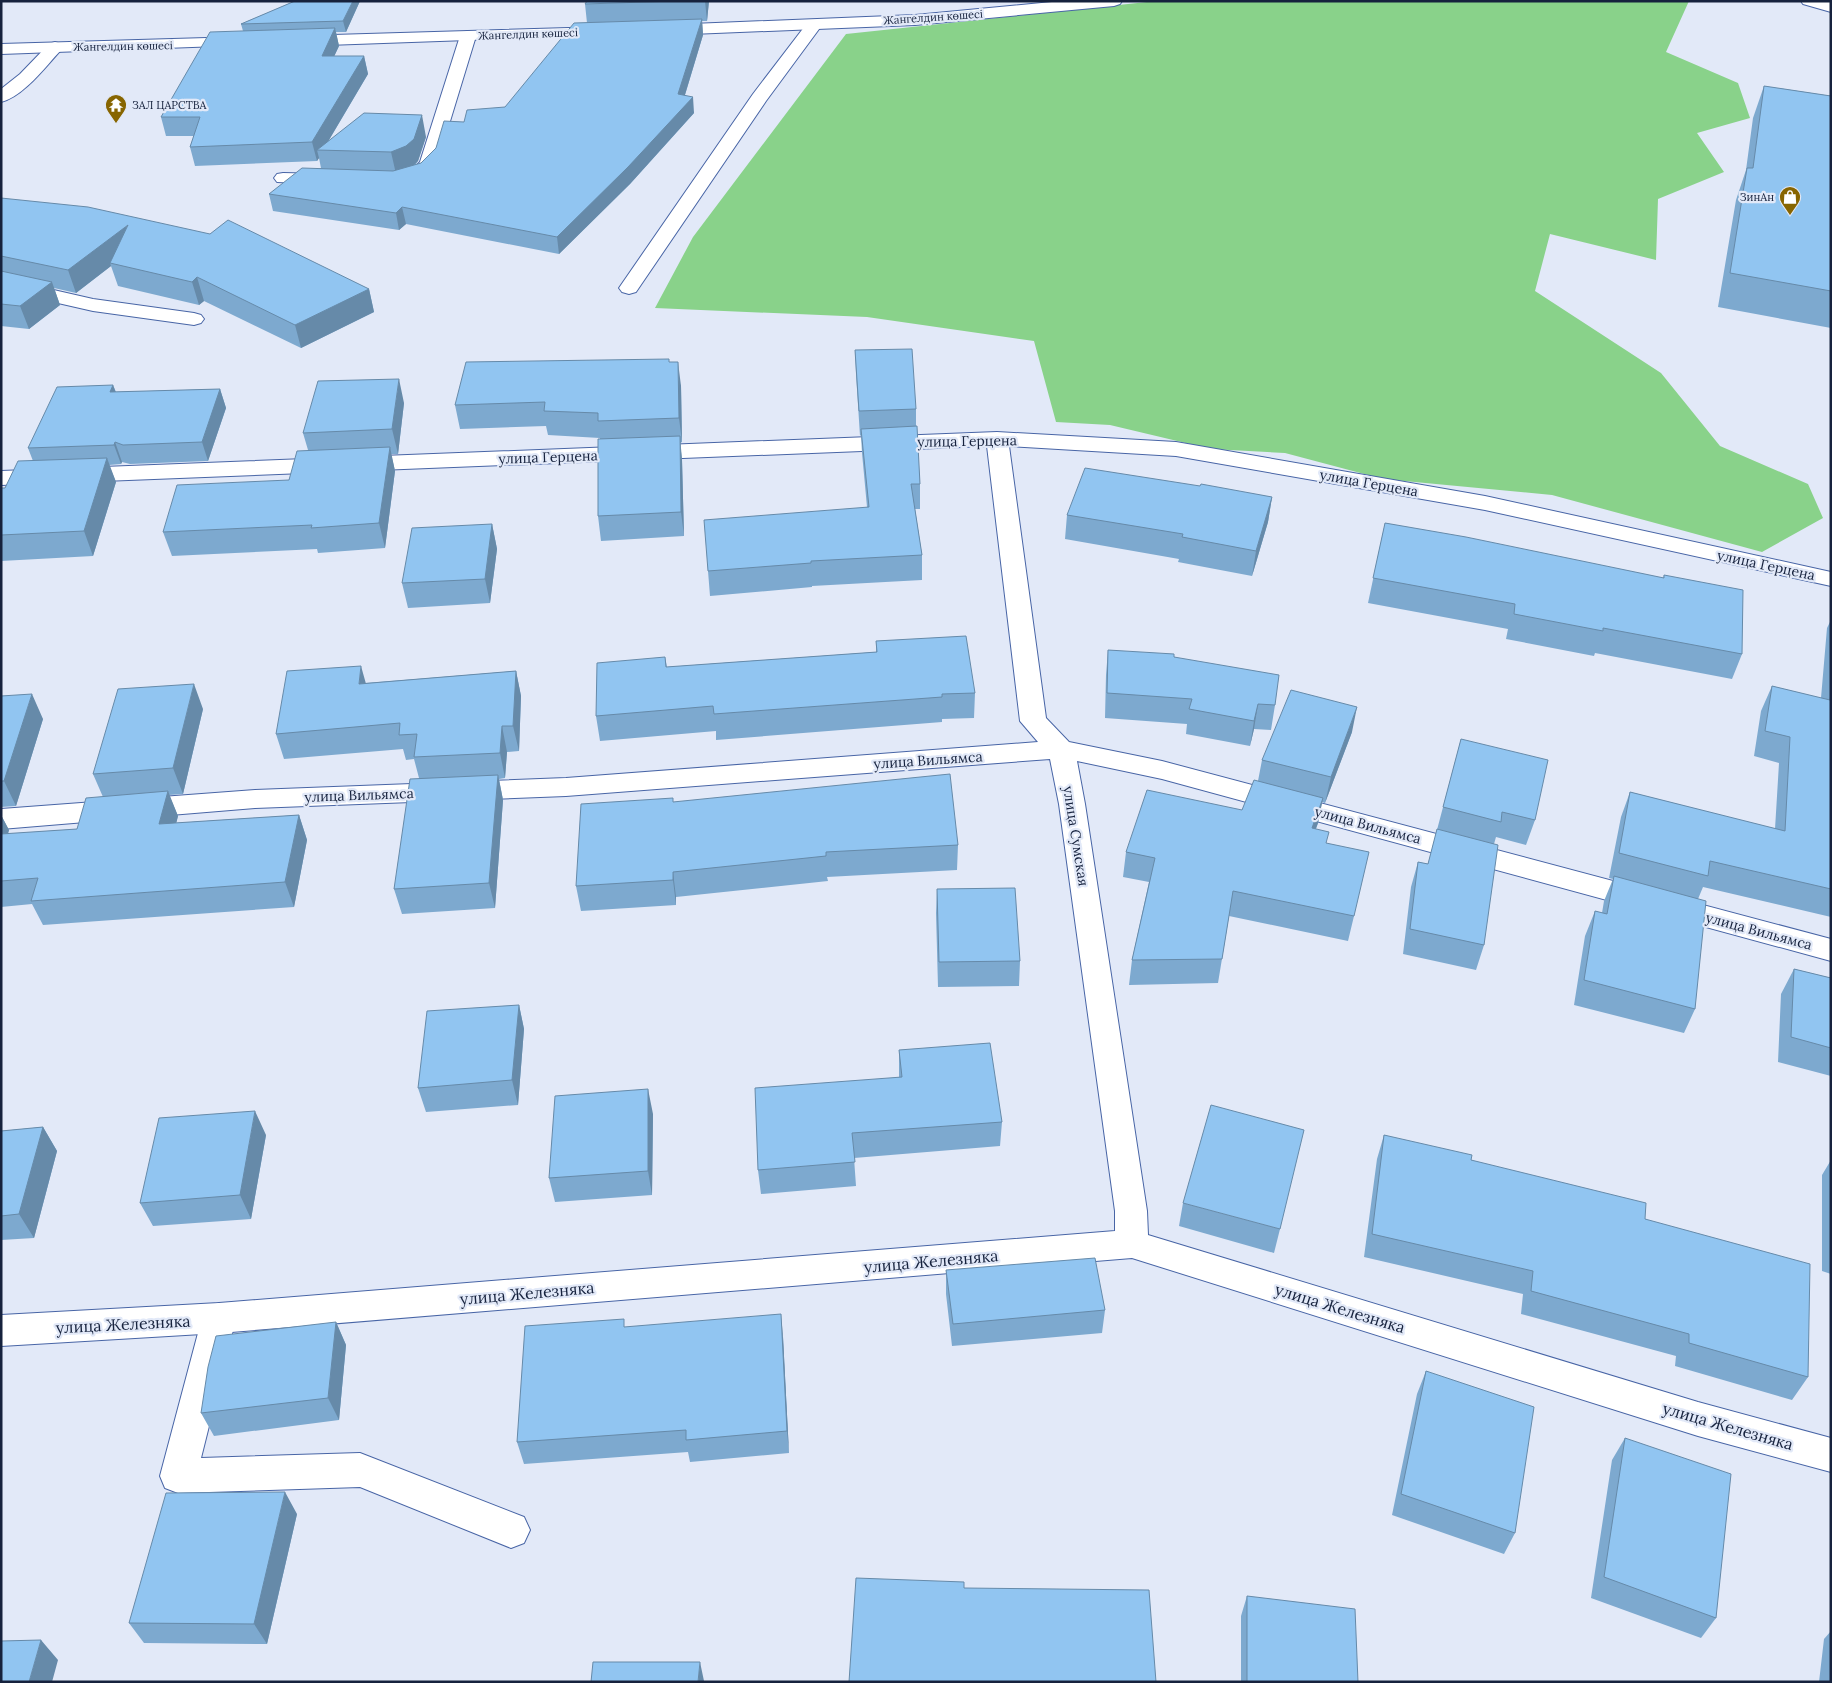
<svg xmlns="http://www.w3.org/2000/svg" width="1832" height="1683" font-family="Lora,serif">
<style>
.green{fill:#89d28a}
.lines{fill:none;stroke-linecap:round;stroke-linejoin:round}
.service-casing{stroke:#4865a6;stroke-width:2}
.minor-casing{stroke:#4865a6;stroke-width:2}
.secondary-casing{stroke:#4865a6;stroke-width:2}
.service{fill:#fff;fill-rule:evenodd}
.minor{fill:#fff;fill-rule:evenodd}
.secondary{fill:#fff;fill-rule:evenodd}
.wall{fill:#7da9cf}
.shaded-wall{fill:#668aa9}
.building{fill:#91c5f1;stroke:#668aa9}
.labels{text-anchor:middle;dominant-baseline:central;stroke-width:4.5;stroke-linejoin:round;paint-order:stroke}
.far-street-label{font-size:11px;fill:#16223d;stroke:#e2e9f8}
.far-poi-label{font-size:11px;fill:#16223d;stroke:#e2e9f8;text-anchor:start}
.street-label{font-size:14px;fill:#16223d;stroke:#e2e9f8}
.near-street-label{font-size:16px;fill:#16223d;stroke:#e2e9f8}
</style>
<rect width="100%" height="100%" fill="#e2e9f8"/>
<path class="green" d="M 1156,1 L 1689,1 L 1666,52 L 1738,83 L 1750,118 L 1697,133 L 1724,172 L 1658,199 L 1656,260 L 1550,234 L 1535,291 L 1661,373 L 1720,446 L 1808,484 L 1823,518 L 1762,552 L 1552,495 L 1383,479 L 1285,453 L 1211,449 L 1110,425 L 1056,422 L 1034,341 L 867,317 L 655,308 L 693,237 L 846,34 Z"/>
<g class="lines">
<g class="service-casing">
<path id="service" d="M 1801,1 L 1831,2 L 1831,12 L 1803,4 Z
M 219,1303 L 231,1307 L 236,1318 L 201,1458 L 360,1453 L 524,1517 L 530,1530 L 524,1543 L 511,1548 L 360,1487 L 178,1493 L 165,1488 L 160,1476 L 202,1318 L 207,1307 Z"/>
</g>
<g class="minor-casing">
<path id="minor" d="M 814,20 L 820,22 L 822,25 L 766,101 L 636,292 L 629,294 L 622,292 L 619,288 L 753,94 L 808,22 Z
M 468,31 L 474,33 L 476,36 L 437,164 C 429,176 416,185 402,181 L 399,177 L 402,173 L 412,170 L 420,162 L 460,36 L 462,33 Z
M 55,42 L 61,44 L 63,47 L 61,50 C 46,66 23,97 1,102 L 1,89 L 20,74 L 49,44 Z
M 283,173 L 326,174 L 332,175 L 335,179 L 332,183 L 326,184 L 277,182 L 274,178 L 277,174 Z
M 1,278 L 93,299 L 194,313 L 201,315 L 204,319 L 201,323 L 194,325 L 93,311 L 1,290 Z
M 997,432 L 1176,442 L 1485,496 L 1831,572 L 1831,586 L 1485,510 L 1176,456 L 1009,446 L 1046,718 L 1069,742 L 1162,761 L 1831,939 L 1831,961 L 1162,779 L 1077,761 L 1085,804 L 1147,1211 L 1148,1235 L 1698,1402 L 1831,1438 L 1831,1472 L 1698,1436 L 1132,1258 L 219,1333 L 1,1346 L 1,1315 L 219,1303 L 1115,1231 L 1115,1211 L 1059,804 L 1050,759 L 566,796 L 255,808 L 1,829 L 1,809 L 255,790 L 566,778 L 1038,742 L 1020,721 L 987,446 L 1,485 L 1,471 Z"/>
</g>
<g class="secondary-casing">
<path id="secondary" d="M 1062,1 L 1122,1 L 1120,4 L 1114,6 L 915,25 L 667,35 L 661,33 L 659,30 L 661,27 L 667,25 L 915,15 Z
M 604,27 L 610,29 L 612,32 L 610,35 L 299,46 L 293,44 L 291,41 L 293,38 L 299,36 Z
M 241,37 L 247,39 L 249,42 L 247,45 L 1,54 L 1,44 Z"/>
</g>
<use href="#service" class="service"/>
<use href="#minor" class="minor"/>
<use href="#secondary" class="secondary"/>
</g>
<path class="wall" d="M 295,1 L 360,1 L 346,32 L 336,32 L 339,46 L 334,56 L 364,56 L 368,74 L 329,140 L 426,137 L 418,161 L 415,165 L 421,163 L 464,122 L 505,107 L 587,23 L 585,4 L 587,1 L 709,1 L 707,21 L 702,21 L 703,35 L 685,95 L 694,113 L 630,184 L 559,254 L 406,224 L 399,230 L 273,211 L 269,194 L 321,168 L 319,158 L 317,161 L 195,166 L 190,147 L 194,136 L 166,136 L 161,117 L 243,31 L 241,24 Z
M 1764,86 L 1831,96 L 1831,328 L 1718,307 L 1736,200 L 1746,170 L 1753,118 Z
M 1,198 L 369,289 L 374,312 L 301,348 L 204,301 L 199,305 L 118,286 L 111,266 L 76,293 L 54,288 L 60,305 L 29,329 L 1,326 Z
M 855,350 L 916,409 L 916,426 L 920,484 L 920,509 L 915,509 L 922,555 L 922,580 L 812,586 L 812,587 L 710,596 L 708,571 L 867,507 L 862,453 L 861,435 L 860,436 L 856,374 Z
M 669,362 L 681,386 L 682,442 L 680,443 L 682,460 L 684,536 L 601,541 L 598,516 L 600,438 L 548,435 L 546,426 L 460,429 L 455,405 Z
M 113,385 L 116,392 L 220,389 L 226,408 L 208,461 L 130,464 L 122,462 L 121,464 L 109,465 L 116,482 L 93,556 L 1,561 L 1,488 L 5,488 L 33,461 L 28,448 Z
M 404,403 L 398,454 L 391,454 L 395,471 L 385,548 L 318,553 L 317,549 L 172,556 L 163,532 L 289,480 L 308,450 L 303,433 Z
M 1200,486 L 1272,497 L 1268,522 L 1252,576 L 1178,562 L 1179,559 L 1065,539 L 1067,515 Z
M 1385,523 L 1663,578 L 1664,575 L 1742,654 L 1732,679 L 1595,653 L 1594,656 L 1506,639 L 1508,629 L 1368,603 Z
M 492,524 L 497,549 L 490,603 L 408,608 L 402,583 Z
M 1831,620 L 1831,917 L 1703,887 L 1698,899 L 1695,1009 L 1684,1033 L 1574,1005 L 1585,936 L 1595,911 L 1602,913 L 1604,901 L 1613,879 L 1609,878 L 1621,817 L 1630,792 L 1775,829 L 1779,763 L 1754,756 L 1761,711 L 1772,686 L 1821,698 L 1827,628 Z
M 876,641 L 975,693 L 974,718 L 942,719 L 942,722 L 716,740 L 716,731 L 600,741 L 596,716 L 665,657 L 667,667 L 876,652 Z
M 1108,650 L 1174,657 L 1275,705 L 1271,730 L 1254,729 L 1250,746 L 1186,734 L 1187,724 L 1105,718 L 1106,675 Z
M 516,671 L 521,696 L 519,751 L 507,752 L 505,778 L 499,779 L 503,800 L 495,908 L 402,914 L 394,889 L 419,778 L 414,759 L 406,760 L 403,749 L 284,759 L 276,734 L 366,683 Z
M 1,696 L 43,719 L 16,806 L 1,807 Z
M 203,709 L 183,794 L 169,795 L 178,816 L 176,823 L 299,815 L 307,840 L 294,907 L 43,925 L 32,904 L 1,907 L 1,815 L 9,830 L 8,834 L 77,829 L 103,797 L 93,774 Z
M 1352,732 L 1325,803 L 1322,802 L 1318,823 L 1316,829 L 1326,843 L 1354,916 L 1348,941 L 1229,916 L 1218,983 L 1129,985 L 1132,960 L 1149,882 L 1123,877 L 1126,852 L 1242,810 L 1258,781 L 1262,760 Z
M 1461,739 L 1535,820 L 1526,845 L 1496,837 L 1494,844 L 1484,945 L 1476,970 L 1403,954 L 1411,887 L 1418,862 L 1428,864 Z
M 674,802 L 958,845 L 957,870 L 827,877 L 828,881 L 676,897 L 676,905 L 581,911 L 576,886 Z
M 937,889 L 1020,961 L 1019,986 L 938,987 L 936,913 Z
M 1794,969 L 1831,978 L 1831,1076 L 1778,1062 L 1781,994 Z
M 519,1005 L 524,1029 L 518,1105 L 426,1112 L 418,1088 Z
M 899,1050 L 1002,1122 L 1000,1146 L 854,1158 L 856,1186 L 761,1194 L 758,1170 L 899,1077 Z
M 653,1114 L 652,1195 L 555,1202 L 549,1178 Z
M 43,1127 L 57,1151 L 34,1238 L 1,1240 L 1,1131 Z
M 266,1135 L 251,1219 L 153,1226 L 140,1203 Z
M 1384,1135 L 1471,1160 L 1645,1219 L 1808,1377 L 1792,1400 L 1675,1366 L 1676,1356 L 1521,1314 L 1523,1294 L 1364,1257 L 1377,1159 Z
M 1831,1160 L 1831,1274 L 1822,1271 L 1822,1175 Z
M 1183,1203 L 1280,1229 L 1274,1253 L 1179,1226 Z
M 946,1270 L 1105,1310 L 1102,1333 L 952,1346 L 946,1294 Z
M 336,1322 L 346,1345 L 339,1420 L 214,1436 L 201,1413 Z
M 626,1327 L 783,1337 L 789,1453 L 690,1462 L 688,1452 L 524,1464 L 517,1442 Z
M 1426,1371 L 1515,1533 L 1504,1554 L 1392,1515 L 1417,1394 Z
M 1625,1438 L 1716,1618 L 1701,1638 L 1591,1598 L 1612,1460 Z
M 297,1514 L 267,1644 L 144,1643 L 129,1623 Z
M 1247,1596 L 1358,1682 L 1241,1682 L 1241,1616 Z
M 1831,1631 L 1831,1682 L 1819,1682 L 1824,1639 Z"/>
<path class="shaded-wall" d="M 353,1 L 360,1 L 346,32 L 343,21 Z
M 705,1 L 709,1 L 707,21 Z
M 702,19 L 703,35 L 680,111 L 678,94 Z
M 335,28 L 339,46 L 326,74 L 322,56 Z
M 364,56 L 368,74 L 323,150 L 317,150 L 319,158 L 317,161 L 312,142 Z
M 693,97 L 694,113 L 630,184 L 559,254 L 557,237 Z
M 422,115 L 426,137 L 418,161 L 411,168 L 396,174 L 391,152 Z
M 402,207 L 406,224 L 399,230 L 396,213 Z
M 128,225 L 110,263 L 111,266 L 76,293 L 68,270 Z
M 197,277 L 204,301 L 199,305 L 192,282 Z
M 52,282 L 60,305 L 29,329 L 20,306 Z
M 369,289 L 374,312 L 301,348 L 295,325 Z
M 678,362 L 681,386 L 682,442 L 679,418 Z
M 399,379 L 404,403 L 398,454 L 392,429 Z
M 113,385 L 120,404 L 110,392 Z
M 220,389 L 226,408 L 208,461 L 202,442 Z
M 680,436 L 682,460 L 684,536 L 681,512 Z
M 115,442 L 122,462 L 121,464 L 114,445 Z
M 390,447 L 395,471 L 385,548 L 379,523 Z
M 107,458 L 116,482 L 93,556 L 84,531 Z
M 1272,497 L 1268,522 L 1252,576 L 1256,551 Z
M 492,524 L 497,549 L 490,603 L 485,579 Z
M 361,666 L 368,691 L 359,684 Z
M 516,671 L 521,696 L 519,751 L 513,726 Z
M 194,684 L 203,709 L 183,794 L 173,768 Z
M 32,694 L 43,719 L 16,806 L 4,781 Z
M 1258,704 L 1254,729 L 1250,746 L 1254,721 Z
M 1357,707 L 1352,732 L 1325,803 L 1331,777 Z
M 502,726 L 507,752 L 505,778 L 500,753 Z
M 498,775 L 503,800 L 495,908 L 489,883 Z
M 168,791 L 178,816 L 170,849 L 159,824 Z
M 1323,798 L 1318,823 L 1306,853 L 1312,828 Z
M 1,815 L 9,830 L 1,855 Z
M 299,815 L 307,840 L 294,907 L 285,882 Z
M 673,872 L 676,897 L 676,905 L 673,880 Z
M 519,1005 L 524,1029 L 518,1105 L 512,1080 Z
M 648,1089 L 653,1114 L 652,1195 L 648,1171 Z
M 255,1111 L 266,1135 L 251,1219 L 240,1195 Z
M 43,1127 L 57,1151 L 34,1238 L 19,1214 Z
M 781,1314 L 783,1337 L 789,1453 L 787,1431 Z
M 336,1322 L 346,1345 L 339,1420 L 328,1398 Z
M 285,1492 L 297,1514 L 267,1644 L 254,1624 Z
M 41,1640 L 58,1660 L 52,1682 L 29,1682 Z
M 700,1662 L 704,1681 L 704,1682 L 698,1682 Z"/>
<path class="building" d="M 295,1 L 353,1 L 343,21 L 241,24 Z
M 587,1 L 676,1 L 585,4 Z
M 702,19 L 678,94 L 693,97 L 628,167 L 557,237 L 402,207 L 396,213 L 269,194 L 302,168 L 393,171 L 421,163 L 436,148 L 444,121 L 464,122 L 467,110 L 505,107 L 574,23 Z
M 335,28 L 322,56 L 364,56 L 312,142 L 190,147 L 200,117 L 161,117 L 210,32 Z
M 1764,86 L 1831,96 L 1831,291 L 1730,273 L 1747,168 L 1753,168 Z
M 364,113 L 422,115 L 414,139 L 406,146 L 391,152 L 317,150 Z
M 1,198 L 88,207 L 210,234 L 228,220 L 369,289 L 295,325 L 197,277 L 192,282 L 110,263 L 128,225 L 68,270 L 1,256 Z
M 1,271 L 52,282 L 20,306 L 1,304 Z
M 912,349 L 916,409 L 859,411 L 855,350 Z
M 669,359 L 669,362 L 678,362 L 679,418 L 598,421 L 598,413 L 544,411 L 545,402 L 455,405 L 466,362 Z
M 399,379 L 392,429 L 303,433 L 318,381 Z
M 113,385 L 110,392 L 220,389 L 202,442 L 123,445 L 115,442 L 114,445 L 28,448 L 57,387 Z
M 917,426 L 920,484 L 911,484 L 922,555 L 811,561 L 811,563 L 708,571 L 704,520 L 869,507 L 861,429 Z
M 680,436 L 681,512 L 598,516 L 598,439 Z
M 390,447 L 379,523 L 311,528 L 312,525 L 163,532 L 177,485 L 289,480 L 297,451 Z
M 107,458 L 84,531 L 1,535 L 1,488 L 5,488 L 18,461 Z
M 1085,468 L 1200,486 L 1201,484 L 1272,497 L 1256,551 L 1182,537 L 1183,534 L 1067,515 Z
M 1385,523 L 1466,537 L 1664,578 L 1664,575 L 1743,590 L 1742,654 L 1603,628 L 1603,631 L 1514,614 L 1515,604 L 1373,578 Z
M 492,524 L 485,579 L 402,583 L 412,528 Z
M 966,636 L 975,693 L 942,694 L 942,697 L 714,714 L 713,706 L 596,716 L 597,663 L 665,657 L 666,667 L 877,652 L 876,641 Z
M 1108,650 L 1174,654 L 1174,657 L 1279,675 L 1275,705 L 1258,704 L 1254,721 L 1189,709 L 1192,699 L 1107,693 Z
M 361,666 L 359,684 L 516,671 L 513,726 L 502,726 L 500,753 L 414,757 L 417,734 L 399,735 L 400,723 L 276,734 L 287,671 Z
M 194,684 L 173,768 L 93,774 L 118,689 Z
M 1772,686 L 1830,700 L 1831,694 L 1831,889 L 1710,861 L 1708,876 L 1619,853 L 1630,792 L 1785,831 L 1790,737 L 1765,731 Z
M 1291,690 L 1357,707 L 1331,777 L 1262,760 Z
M 32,694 L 4,781 L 1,781 L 1,696 Z
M 1461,739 L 1548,760 L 1535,820 L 1502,812 L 1501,822 L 1443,807 Z
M 950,774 L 958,845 L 826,852 L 826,856 L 673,872 L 673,880 L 576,886 L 581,804 L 673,798 L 673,802 Z
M 498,775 L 489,883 L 394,889 L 410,779 Z
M 1254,780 L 1323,798 L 1312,828 L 1329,832 L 1326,843 L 1369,852 L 1354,916 L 1233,891 L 1222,959 L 1132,960 L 1155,858 L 1126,852 L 1147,790 L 1242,810 Z
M 168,791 L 159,824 L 299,815 L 285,882 L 31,901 L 38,878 L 1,881 L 1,834 L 77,829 L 86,798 Z
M 1437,829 L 1498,845 L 1484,945 L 1410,929 L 1418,862 L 1428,864 Z
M 1614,876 L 1706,901 L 1695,1009 L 1584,980 L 1595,911 L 1607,914 Z
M 1015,888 L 1020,961 L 939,962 L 937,889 Z
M 1794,969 L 1831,978 L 1831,1048 L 1791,1037 Z
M 519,1005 L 512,1080 L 418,1088 L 427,1011 Z
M 990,1043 L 1002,1122 L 852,1133 L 855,1162 L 758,1170 L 755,1088 L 902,1077 L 899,1050 Z
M 648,1089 L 648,1171 L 549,1178 L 555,1096 Z
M 1211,1105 L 1304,1130 L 1280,1229 L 1183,1203 Z
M 255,1111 L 240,1195 L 140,1203 L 159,1118 Z
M 43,1127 L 19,1214 L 1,1216 L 1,1131 Z
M 1384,1135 L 1472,1155 L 1471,1160 L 1646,1203 L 1645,1219 L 1810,1264 L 1808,1377 L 1689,1343 L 1689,1334 L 1531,1291 L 1533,1271 L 1372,1234 Z
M 1095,1258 L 1105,1310 L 953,1324 L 946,1270 Z
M 781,1314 L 787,1431 L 686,1440 L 686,1430 L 517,1442 L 525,1326 L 624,1319 L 624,1327 Z
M 336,1322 L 328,1398 L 201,1413 L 208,1367 L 216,1336 Z
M 1426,1371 L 1534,1407 L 1515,1533 L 1401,1494 Z
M 1625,1438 L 1731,1474 L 1716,1618 L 1604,1577 Z
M 285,1492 L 254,1624 L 129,1623 L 166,1493 Z
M 856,1578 L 964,1582 L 964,1588 L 1149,1590 L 1156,1682 L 849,1682 Z
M 1247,1596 L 1355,1609 L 1358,1682 L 1247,1682 Z
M 41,1640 L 29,1682 L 1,1682 L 1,1641 Z
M 593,1662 L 700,1662 L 698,1682 L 591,1682 Z"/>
<defs>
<g id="temple-pin" transform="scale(1.125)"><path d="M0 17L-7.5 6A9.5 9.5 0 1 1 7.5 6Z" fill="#876500" stroke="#e2e9f8"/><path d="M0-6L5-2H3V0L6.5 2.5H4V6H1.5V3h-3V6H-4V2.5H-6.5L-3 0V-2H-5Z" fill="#fff"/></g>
<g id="shop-pin" transform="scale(1.125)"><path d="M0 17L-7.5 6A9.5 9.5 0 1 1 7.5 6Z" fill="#876500" stroke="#e2e9f8"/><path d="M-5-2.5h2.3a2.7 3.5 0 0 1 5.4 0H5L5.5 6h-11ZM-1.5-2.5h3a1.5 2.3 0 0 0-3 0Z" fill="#fff"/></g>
</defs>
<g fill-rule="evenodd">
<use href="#temple-pin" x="116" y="105"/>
<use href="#shop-pin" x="1790" y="197"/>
</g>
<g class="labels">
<g class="far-street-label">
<text transform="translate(933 17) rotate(-4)">Жангелдин көшесі</text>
<text transform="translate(528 34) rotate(-2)">Жангелдин көшесі</text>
<text transform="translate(123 46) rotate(-1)">Жангелдин көшесі</text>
</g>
<g class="far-poi-label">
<text x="132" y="105">ЗАЛ ЦАРСТВА</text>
<text x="1774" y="197" text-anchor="end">ЗинАн</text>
</g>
<g class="street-label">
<text transform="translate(967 441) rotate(-1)">улица Герцена</text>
<text transform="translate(548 457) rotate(-2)">улица Герцена</text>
<text transform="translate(1369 483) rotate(10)">улица Герцена</text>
<text transform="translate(1766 565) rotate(12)">улица Герцена</text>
<text transform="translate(928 760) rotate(-4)">улица Вильямса</text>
<text transform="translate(359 795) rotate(-2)">улица Вильямса</text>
<text transform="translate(1368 825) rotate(15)">улица Вильямса</text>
<text transform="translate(1076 836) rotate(81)">улица Сумская</text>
<text transform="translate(1759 931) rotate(15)">улица Вильямса</text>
</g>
<g class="near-street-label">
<text transform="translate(931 1261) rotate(-5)">улица Железняка</text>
<text transform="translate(527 1293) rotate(-5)">улица Железняка</text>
<text transform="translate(1340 1308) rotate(17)">улица Железняка</text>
<text transform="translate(123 1324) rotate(-3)">улица Железняка</text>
<text transform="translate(1728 1426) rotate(16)">улица Железняка</text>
</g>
</g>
<rect width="1832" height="1683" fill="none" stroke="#16223d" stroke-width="5"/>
</svg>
